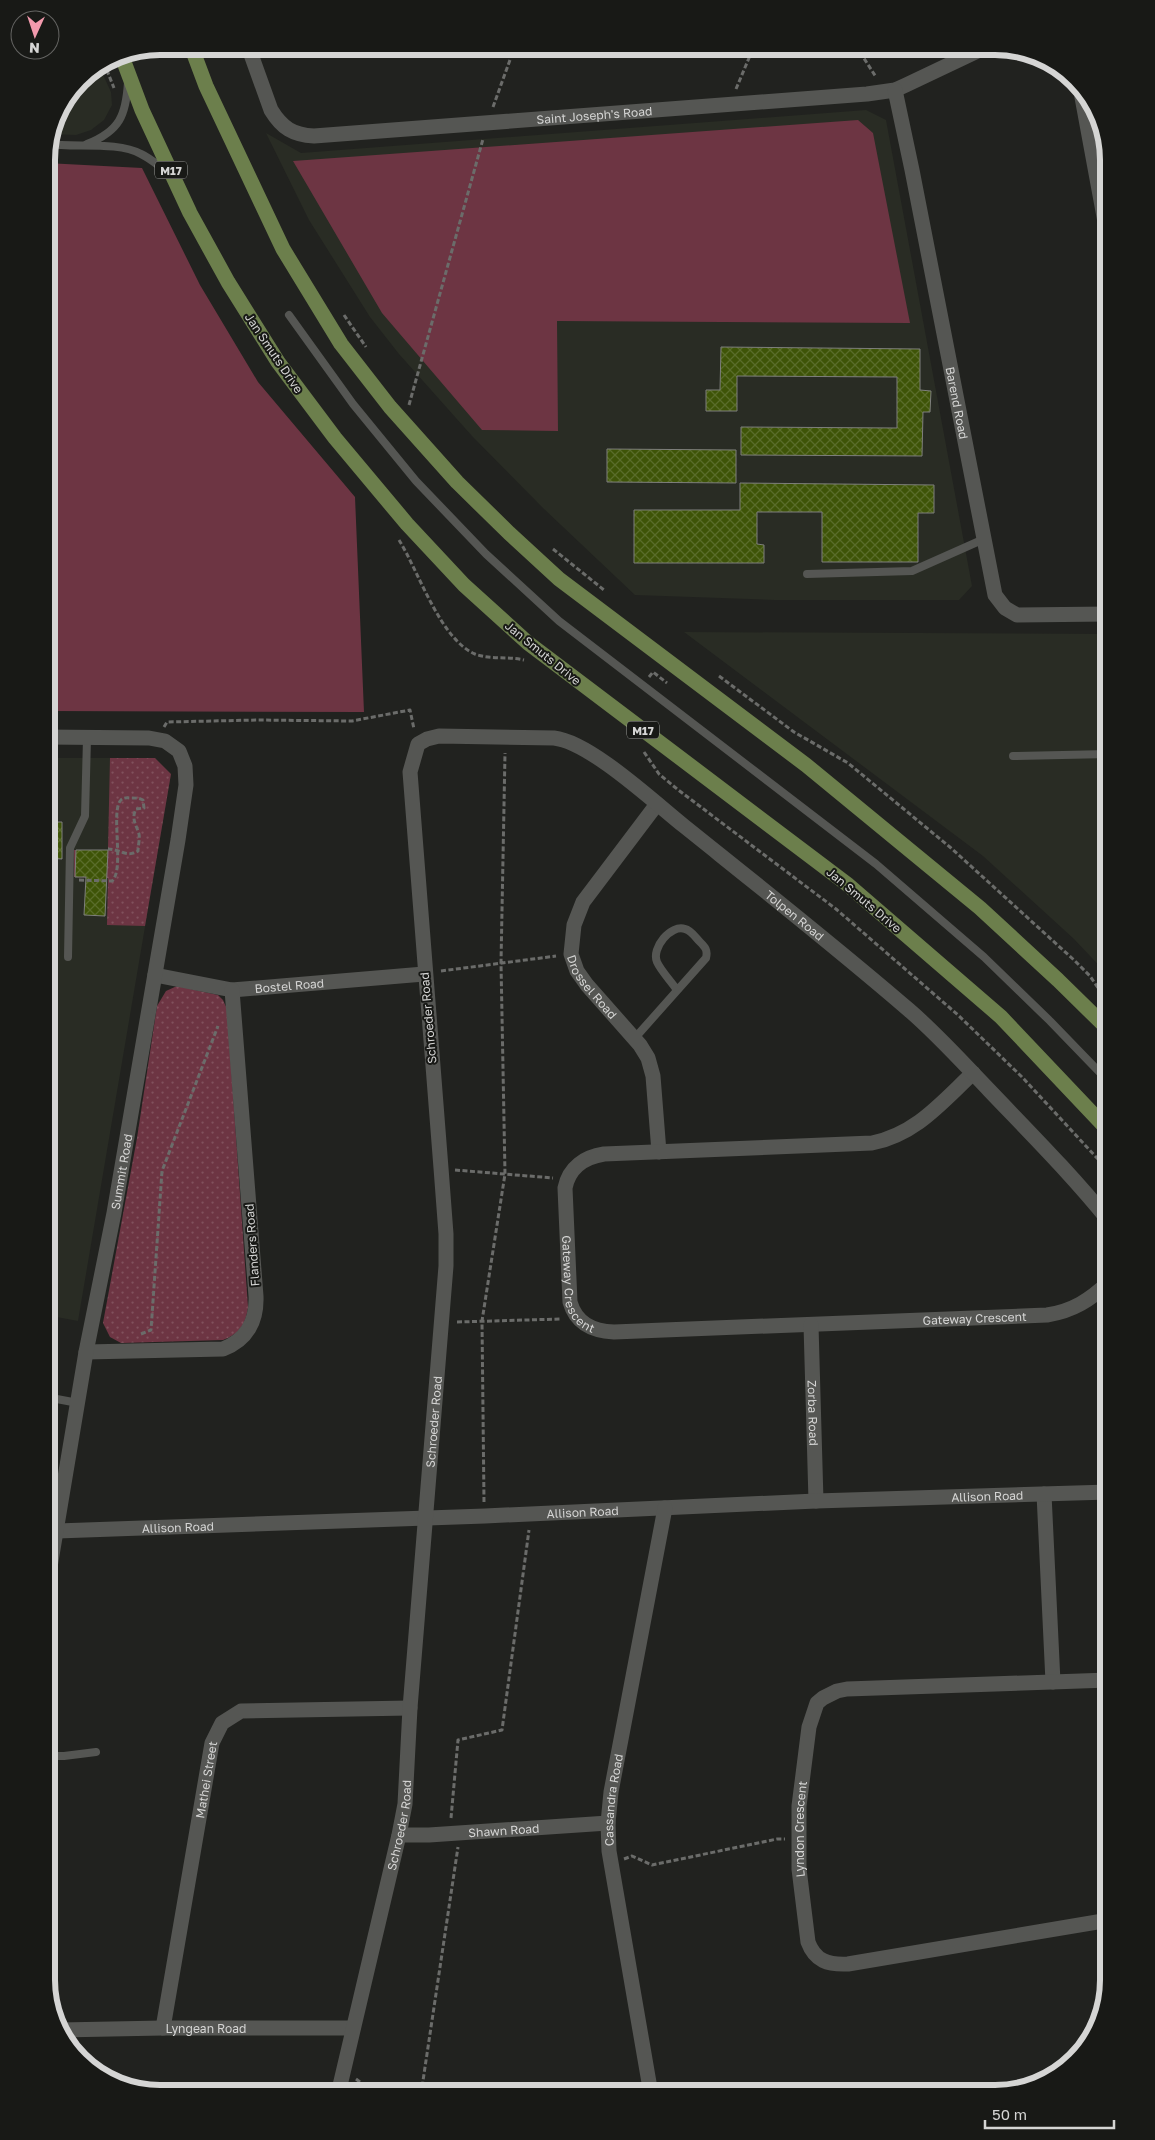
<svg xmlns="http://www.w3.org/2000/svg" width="1155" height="2140" font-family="'Golos Text',sans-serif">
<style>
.built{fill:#292c24}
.grass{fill:url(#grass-dots)}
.pitch{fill:#6d3543}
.building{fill:url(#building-cross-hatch);stroke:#7e7f7c}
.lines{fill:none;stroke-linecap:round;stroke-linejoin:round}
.path{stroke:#6b6c6a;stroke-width:3;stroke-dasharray:5 2.5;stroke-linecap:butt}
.service{stroke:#555653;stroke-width:8}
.minor{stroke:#555653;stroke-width:15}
.primary{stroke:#6c7f4c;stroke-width:15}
.labels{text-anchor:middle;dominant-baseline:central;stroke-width:4;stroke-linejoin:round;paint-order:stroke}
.shield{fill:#181916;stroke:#9c9d9b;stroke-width:1}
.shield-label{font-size:11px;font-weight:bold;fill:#d5d5d4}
.street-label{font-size:12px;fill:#d5d5d4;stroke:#181916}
.rim{fill:none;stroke:#d5d5d4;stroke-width:6}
</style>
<defs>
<pattern id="grass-dots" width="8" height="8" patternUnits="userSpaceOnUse" patternTransform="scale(1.25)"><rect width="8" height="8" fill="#6d3543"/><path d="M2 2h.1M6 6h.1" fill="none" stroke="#81515d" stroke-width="1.8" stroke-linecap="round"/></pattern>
<pattern id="building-cross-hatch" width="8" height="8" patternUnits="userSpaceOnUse" patternTransform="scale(1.25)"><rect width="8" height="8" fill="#3e5407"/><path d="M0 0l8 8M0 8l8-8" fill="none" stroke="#596c2a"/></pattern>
</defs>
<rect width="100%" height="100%" fill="#21221f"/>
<path class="built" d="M 99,66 L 111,92 L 112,105 L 104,120 L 91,130 L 76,135 L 51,134 L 55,116 L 80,79 Z
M 866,110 L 886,120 L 972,586 L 959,600 L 775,600 L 635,595 L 543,508 L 472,436 L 399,354 L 370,317 L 309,220 L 266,133 L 301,153 Z
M 684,632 L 1109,634 L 1109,976 L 1074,939 L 983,856 Z
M 46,758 L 155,758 L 171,774 L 78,1321 L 46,1315 Z"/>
<path class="grass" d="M 110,758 L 155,758 L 171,774 L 145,926 L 107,925 L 108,878 L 74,877 L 74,850 L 108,850 Z
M 177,986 L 218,995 L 223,1000 L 227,1009 L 248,1307 C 246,1323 240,1334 223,1340 L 121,1343 L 110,1337 L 103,1323 L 137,1138 L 157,1006 L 166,991 Z"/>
<path class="pitch" d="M 858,120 L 873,133 L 910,323 L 557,321 L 558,431 L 482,430 L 382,313 L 293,161 Z
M 46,163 L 142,168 L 200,285 L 258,382 L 355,497 L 364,712 L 46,711 Z"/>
<path class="building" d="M 721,347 L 920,349 L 920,390 L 931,391 L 930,412 L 923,412 L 922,456 L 741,455 L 741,427 L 897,428 L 897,377 L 737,376 L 737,411 L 706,411 L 706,390 L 720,390 Z
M 607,449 L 736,450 L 736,483 L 607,482 Z
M 740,483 L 934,485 L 934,513 L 918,513 L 918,562 L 822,562 L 822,512 L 757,512 L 757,544 L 764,545 L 764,563 L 634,563 L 634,510 L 740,510 Z
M 46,822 L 62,822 L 62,859 L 46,858 Z
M 76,850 L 108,850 L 105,916 L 84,915 L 86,877 L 75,877 Z"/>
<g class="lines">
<path class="path" d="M 856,46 L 876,77
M 104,63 L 114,88
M 736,89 L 754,46
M 493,107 L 515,46
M 344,315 L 366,347
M 409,405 L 483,139
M 399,540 C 419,572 440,639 475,654 C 491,660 507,656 524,660
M 553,549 L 604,590
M 719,676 L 794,732 L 848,763 L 951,848 L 1074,960 L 1090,976 L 1109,1004
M 649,677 L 653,672 L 667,683
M 164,727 L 167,722 L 258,720 L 352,721 L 410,710 L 414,729
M 644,752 L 659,774 L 677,789 L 836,909 L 958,1015 L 1022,1077 L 1109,1171
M 46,810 L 54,822
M 79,880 L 112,881 C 125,870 110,810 121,800 C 124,797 128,798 132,798 C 137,798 139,798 143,800 L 144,808 L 136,809 C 131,819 136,824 139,834 C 140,839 138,846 138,851 C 128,858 119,849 108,849
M 441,971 L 556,956
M 455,1170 L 553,1178
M 457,1322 L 560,1319
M 141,1334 L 151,1330 L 162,1171 L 218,1026
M 484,1502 L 482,1321 L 505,1174 L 501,963 L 505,753
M 451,1818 L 458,1740 L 502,1730 L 529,1530
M 624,1859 L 632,1856 L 652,1865 L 777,1839 L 785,1839
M 356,2079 L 376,2094
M 421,2094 L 458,1847"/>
<path class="service" d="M 48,144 C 75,148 118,141 141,154 C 150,158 159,166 167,172
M 87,144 C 120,131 126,115 128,82
M 289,315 L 353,404 L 416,481 L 486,554 L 559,621 L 876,864 L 984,957 L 1050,1021 L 1109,1082
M 807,574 L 912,571 L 984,539
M 1013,756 L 1109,754
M 68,957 L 70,848 L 85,816 L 87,738
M 634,1039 L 706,958 C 708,950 705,947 700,942 C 696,938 691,930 685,929 C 671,924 651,948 657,962 C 661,971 671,981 677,990
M 46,1397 L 78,1403
M 46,1410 L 48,1397
M 46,1756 L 64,1756 L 96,1752"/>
<g class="minor">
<path id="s1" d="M 248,46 L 271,110 C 282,128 293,135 314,136 L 867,94 L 895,90 L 906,85 L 986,47"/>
<path id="s2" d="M 895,90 L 912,170 L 995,595 L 1005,608 L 1017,615 L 1109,614"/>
<path d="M 1081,92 L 1109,244"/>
<path id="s3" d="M 657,804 L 583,902 L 574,925 L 571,954 L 577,971 L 587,985 L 640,1045 L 648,1058 L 653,1076 L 659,1152"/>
<path id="s4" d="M 155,975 L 232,990 L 424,974"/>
<path id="s5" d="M 973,1073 C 941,1103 916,1134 872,1143 L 604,1154 C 585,1157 569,1167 565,1188 L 570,1302 C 576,1323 592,1331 614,1332 L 1047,1315 C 1073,1311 1090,1300 1109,1282"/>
<path id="s6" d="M 811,1325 L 816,1501"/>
<path d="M 86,1352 L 223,1349 C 247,1340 257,1321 256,1296 L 232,990"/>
<path d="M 1044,1494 L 1053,1682"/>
<path id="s7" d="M 57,1531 L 485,1516 L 816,1501 L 1109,1492"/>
<path id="s8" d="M 46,1591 L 86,1352 L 114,1213 L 178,840 L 186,785 L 185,766 L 179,751 L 165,741 L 149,738 L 46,737"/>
<path id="s9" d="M 399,1835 L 429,1835 L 608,1823"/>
<path id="s10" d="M 1109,1920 L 848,1964 C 828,1965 815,1961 808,1942 L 799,1869 L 799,1806 L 809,1727 L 817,1703 L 823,1698 L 837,1691 L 847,1689 L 1109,1680"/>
<path id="s11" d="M 163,2028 L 212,1743 L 222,1723 L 241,1711 L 410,1708"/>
<path id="s12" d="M 60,2030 L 163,2028 L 353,2028"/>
<path id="s13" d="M 338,2094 L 399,1835 L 405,1804 L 410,1708 L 446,1266 L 446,1234 L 441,1168 L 410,772 L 418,744 L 427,739 L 439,736 L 554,738 C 590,742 654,802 684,826 C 760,887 836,947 909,1010 C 938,1035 963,1063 989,1090 C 1030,1133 1072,1175 1109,1221"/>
<path id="s14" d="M 651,2094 L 609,1851 L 608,1823 L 611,1792 L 665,1508"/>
</g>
<path class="primary" d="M 191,46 L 206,86 L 283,249 L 341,344 L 390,407 L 457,482 L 509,533 L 559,579 L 806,765 L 980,908 L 1058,980 L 1109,1030
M 121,54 L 142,110 L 190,213 L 228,282 L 278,362 L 335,438 L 407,524 L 464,585 L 528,643 L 847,884 L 1001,1017 L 1109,1131"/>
</g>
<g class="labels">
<g class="shield">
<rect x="155" y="161.5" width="32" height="17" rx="4"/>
<rect x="627" y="721.5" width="32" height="17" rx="4"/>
</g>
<g class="shield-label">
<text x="171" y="170">M17</text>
<text x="643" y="730">M17</text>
</g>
<g class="street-label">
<text stroke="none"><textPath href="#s1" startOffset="402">Saint Joseph's Road</textPath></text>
<text transform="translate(274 353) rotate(56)">Jan Smuts Drive</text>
<text stroke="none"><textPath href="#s2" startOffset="319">Barend Road</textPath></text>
<text transform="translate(543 653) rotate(39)">Jan Smuts Drive</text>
<text transform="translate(864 900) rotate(40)">Jan Smuts Drive</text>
<text stroke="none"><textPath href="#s13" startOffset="1800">Tolpen Road</textPath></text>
<text stroke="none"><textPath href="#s4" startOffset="136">Bostel Road</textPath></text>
<text stroke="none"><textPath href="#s3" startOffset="216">Drossel Road</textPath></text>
<text transform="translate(428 1018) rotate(-95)">Schroeder Road</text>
<text stroke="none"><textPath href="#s8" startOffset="426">Summit Road</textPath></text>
<text transform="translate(252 1245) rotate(-94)">Flanders Road</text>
<text stroke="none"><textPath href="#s5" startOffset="548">Gateway Crescent</textPath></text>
<text stroke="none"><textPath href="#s5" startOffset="981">Gateway Crescent</textPath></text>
<text stroke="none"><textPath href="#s6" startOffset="88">Zorba Road</textPath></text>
<text stroke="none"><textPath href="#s13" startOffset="681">Schroeder Road</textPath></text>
<text stroke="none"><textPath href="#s7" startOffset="931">Allison Road</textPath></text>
<text stroke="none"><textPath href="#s7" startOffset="526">Allison Road</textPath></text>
<text stroke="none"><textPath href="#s7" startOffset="121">Allison Road</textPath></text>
<text stroke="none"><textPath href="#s11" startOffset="252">Mathei Street</textPath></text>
<text stroke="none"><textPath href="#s14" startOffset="298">Cassandra Road</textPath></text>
<text stroke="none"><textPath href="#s13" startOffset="276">Schroeder Road</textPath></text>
<text stroke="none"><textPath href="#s9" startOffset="105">Shawn Road</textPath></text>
<text stroke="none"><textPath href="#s10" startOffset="428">Lyndon Crescent</textPath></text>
<text stroke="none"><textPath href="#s12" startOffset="146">Lyngean Road</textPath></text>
</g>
</g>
<path d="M0 0H1155V2140H0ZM160 55H995A105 105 0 0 1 1100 160V1980A105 105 0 0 1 995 2085H160A105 105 0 0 1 55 1980V160A105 105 0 0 1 160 55Z" fill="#181916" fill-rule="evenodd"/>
<path class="rim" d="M160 55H995A105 105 0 0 1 1100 160V1980A105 105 0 0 1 995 2085H160A105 105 0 0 1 55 1980V160A105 105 0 0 1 160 55Z"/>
<g transform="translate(35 35) rotate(183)"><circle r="24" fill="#181916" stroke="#646462"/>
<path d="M0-4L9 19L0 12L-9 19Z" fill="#f29aad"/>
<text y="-8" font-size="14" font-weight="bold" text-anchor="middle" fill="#d5d5d4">N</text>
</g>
<path d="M985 2120v8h129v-8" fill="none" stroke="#d5d5d4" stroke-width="2.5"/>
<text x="992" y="2120" font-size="15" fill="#d5d5d4" stroke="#181916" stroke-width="4" paint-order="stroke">50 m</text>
</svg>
